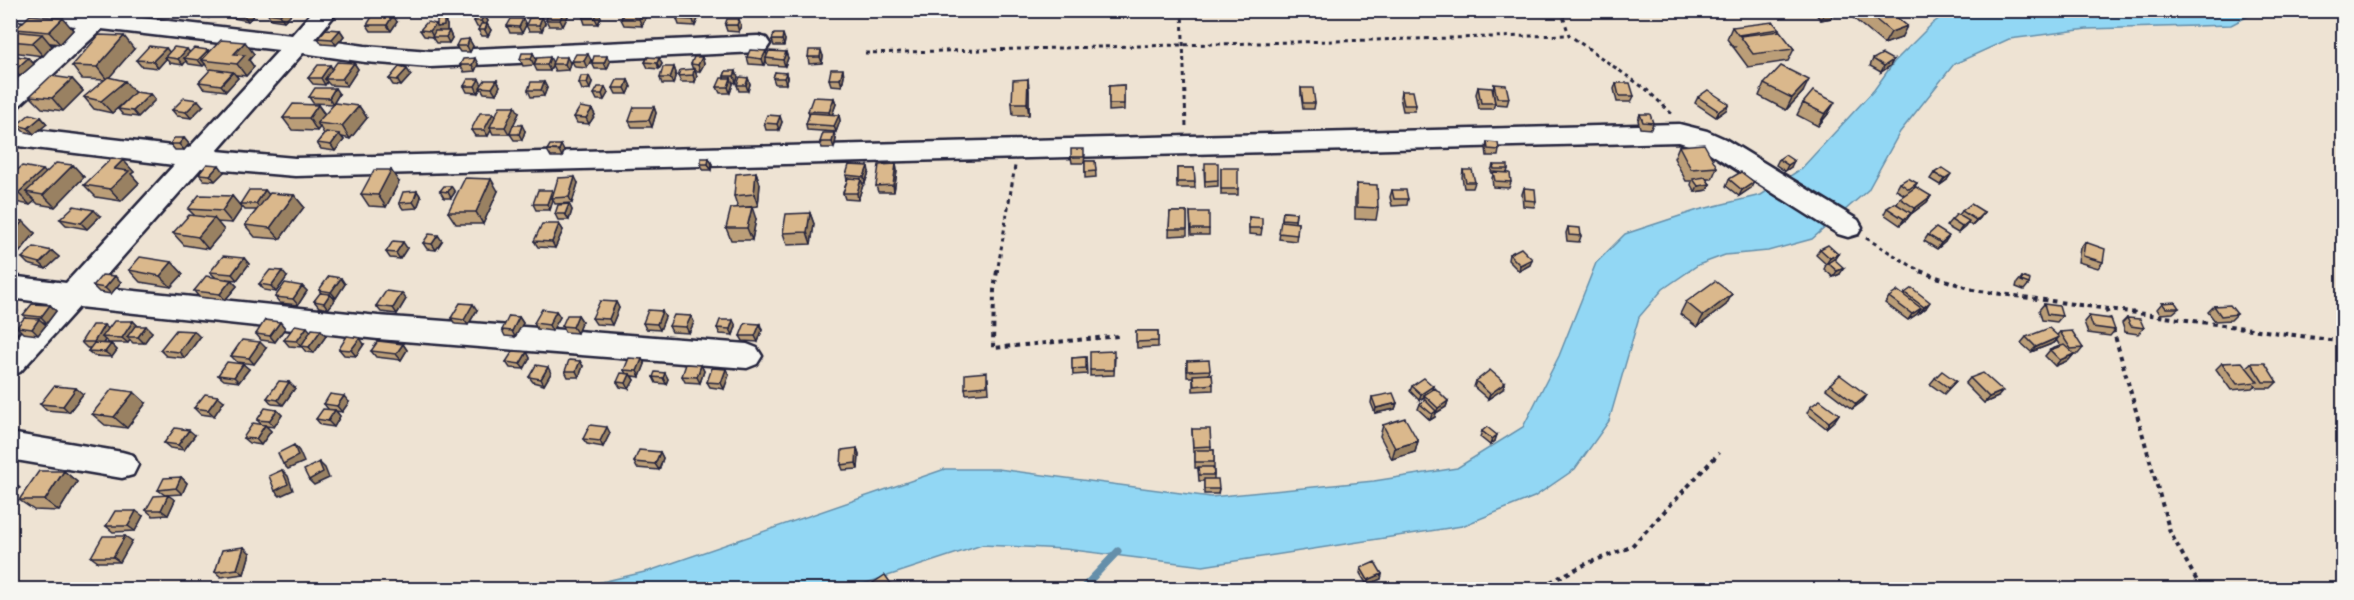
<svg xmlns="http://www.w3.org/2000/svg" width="2354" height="600" font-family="Caveat,sans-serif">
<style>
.water{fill:#92d7f4;stroke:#658faa;stroke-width:1.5}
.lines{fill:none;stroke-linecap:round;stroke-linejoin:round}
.stream{stroke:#658faa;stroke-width:7}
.minor-casing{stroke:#22223b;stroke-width:5}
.path-far1{stroke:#22223b;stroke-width:3;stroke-dasharray:4 4;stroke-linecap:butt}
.path{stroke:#22223b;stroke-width:4;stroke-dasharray:4.5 4.5;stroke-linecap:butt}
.minor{fill:#f6f6f2;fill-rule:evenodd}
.wall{fill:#bb9e78;stroke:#22223b;stroke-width:1.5}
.shaded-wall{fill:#998162;stroke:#22223b;stroke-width:1.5}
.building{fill:#dab88c;stroke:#22223b;stroke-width:1.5}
</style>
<rect width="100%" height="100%" fill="#eee3d3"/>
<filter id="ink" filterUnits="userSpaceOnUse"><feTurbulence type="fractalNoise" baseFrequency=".0167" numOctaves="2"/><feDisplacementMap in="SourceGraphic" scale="12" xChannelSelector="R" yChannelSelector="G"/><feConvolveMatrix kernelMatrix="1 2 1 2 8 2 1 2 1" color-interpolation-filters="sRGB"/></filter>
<g filter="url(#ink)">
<path class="water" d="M 1950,11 L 2258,11 L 2231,25 L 2087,29 L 2009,39 L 1954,64 L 1900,132 L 1868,190 L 1812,239 L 1768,251 L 1725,255 L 1698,265 L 1663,289 L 1639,317 L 1609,421 L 1575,469 L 1534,497 L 1462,526 L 1203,566 L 1065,549 L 982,545 L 848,589 L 567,590 L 649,571 L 945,469 L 998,469 L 1211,497 L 1374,481 L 1457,468 L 1523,427 L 1559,356 L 1596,263 L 1625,234 L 1698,210 L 1761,195 L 1801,169 L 1874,90 L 1894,62 L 1933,23 Z"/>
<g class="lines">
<path class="stream" d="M 1081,590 L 1118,551"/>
<g class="minor-casing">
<path id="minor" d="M 10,10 L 91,13 L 94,10 L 113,10 L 115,15 L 292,35 L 314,10 L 339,10 L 315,39 L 365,46 L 430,51 L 758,36 L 766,38 L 770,44 L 766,50 L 758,52 L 430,67 L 365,62 L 303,53 L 217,151 L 295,158 L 1679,124 L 1707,131 L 1725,139 L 1858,220 L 1862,227 L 1858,234 L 1848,237 L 1838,234 L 1707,151 L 1679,142 L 295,176 L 201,168 L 96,287 L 378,316 L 747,344 L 757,348 L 762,356 L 757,364 L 747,368 L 378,339 L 79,307 L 20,372 L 10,376 L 10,344 L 48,303 L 10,298 L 10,276 L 66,283 L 174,165 L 10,145 L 10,127 L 189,148 L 279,50 L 102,29 L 19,106 L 10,108 L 10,86 L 76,26 L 10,19 Z
M 10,433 L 122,452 L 133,455 L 138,465 L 133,475 L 122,478 L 10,459 Z"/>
</g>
<path class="path-far1" d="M 1182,10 L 1186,127
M 1561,10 L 1569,35 L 1647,90 L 1672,114
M 865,53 L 1569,35
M 1866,238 L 1923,273
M 997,273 L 1015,166"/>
<path class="path" d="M 997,271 L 994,290 L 993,348 L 1119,336
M 1920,271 L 1973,290 L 2344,342
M 2106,309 L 2111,322
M 2113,329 L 2170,532 L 2202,590
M 1534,590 L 1588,563 L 1631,547 L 1719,453"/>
<use href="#minor" class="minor"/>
</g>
<path class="wall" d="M 153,10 L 170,10 L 169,12 Z
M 187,10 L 259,10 L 248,21 L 219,15 L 216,12 L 209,18 L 189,13 Z
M 550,10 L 565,10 L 568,16 L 563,26 L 549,26 L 546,20 Z
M 625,10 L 645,10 L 647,15 L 642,26 L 624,25 L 621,19 Z
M 681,10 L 699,10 L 700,14 L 695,26 L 679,25 L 677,19 Z
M 1812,10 L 1834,10 L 1834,11 L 1831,18 L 1821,20 Z
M 1855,10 L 1888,10 L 1907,26 L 1901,38 L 1884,44 L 1852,17 Z
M 1894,10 L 1918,10 L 1917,13 L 1898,15 Z
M 293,12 L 284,21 L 271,19 L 267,13 Z
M 484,15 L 488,21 L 486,24 L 487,24 L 491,30 L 488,36 L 482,36 L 478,30 L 480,27 L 477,27 L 474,21 Z
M 542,17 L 545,23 L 542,31 L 529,31 L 526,25 Z
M 601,17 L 598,24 L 585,24 L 583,18 Z
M 444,19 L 447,25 L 447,31 L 449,31 L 452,38 L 449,43 L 436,43 L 432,37 L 424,36 L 420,30 L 436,24 L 437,26 Z
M 523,19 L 526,25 L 522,33 L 510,33 L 507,26 Z
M 397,22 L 391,31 L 371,31 L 367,25 Z
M 725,25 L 741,25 L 739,32 L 727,31 Z
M 10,27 L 14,31 L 18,31 L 16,29 L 73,30 L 60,44 L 50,43 L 52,46 L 43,56 L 12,52 L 10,50 Z
M 1732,27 L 1779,29 L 1779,31 L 1794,49 L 1788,61 L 1748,67 L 1734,48 L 1735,47 L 1733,47 L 1727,39 Z
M 340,30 L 344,36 L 336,45 L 322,44 L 318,38 Z
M 469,39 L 473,46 L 470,52 L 460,52 L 456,46 Z
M 772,40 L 785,40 L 784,46 L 774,46 Z
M 166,48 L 169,52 L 190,52 L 208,50 L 209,52 L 254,54 L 249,60 L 254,67 L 246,76 L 236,75 L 238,78 L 226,91 L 203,88 L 199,82 L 210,71 L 205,64 L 203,66 L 189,64 L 186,61 L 183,65 L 170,63 L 166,59 L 158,68 L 141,66 L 136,60 Z
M 134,49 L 109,77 L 134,93 L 150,94 L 155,100 L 138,117 L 123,115 L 118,109 L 125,102 L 112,113 L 94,109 L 84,97 L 105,80 L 82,79 L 72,66 Z
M 766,51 L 767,55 L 788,58 L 785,66 L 768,65 L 766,61 L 764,65 L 749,64 L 747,57 Z
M 533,53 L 536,59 L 552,63 L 570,63 L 568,70 L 555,71 L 552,65 L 550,71 L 537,71 L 534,65 L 523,66 L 520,59 Z
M 10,55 L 28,58 L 34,64 L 20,76 L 12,74 L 17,81 L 10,86 Z
M 823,56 L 822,63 L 809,64 L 808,57 Z
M 648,57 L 662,64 L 659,69 L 648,68 L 645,62 Z
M 702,57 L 704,64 L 700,71 L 695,71 L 697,76 L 695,82 L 681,82 L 678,76 L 693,70 L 691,64 Z
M 1873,59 L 1893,60 L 1890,66 L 1881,72 L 1870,66 Z
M 591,60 L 587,68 L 575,67 L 572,61 Z
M 610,62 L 607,69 L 595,69 L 592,63 Z
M 354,63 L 358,69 L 347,86 L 330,85 L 327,82 L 325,85 L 313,84 L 308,78 L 330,65 L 332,69 Z
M 478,64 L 475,71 L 464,72 L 460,65 Z
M 674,67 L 676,73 L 673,84 L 662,84 L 660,78 Z
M 726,71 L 738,77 L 736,83 L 733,82 L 733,84 L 730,93 L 720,93 L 717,87 L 724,78 L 724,76 Z
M 775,72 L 788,79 L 786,84 L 775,84 L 773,78 Z
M 411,75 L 401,86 L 393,85 L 389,79 Z
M 844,75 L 842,86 L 831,85 L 829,79 Z
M 748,78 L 750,84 L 748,91 L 739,91 L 737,85 Z
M 72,79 L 83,91 L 63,111 L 42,108 L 30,96 Z
M 1028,79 L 1029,91 L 1029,115 L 1013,115 L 1012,103 Z
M 497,80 L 500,86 L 496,94 L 484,93 L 481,88 L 478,93 L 467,92 L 464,86 L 482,85 Z
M 628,80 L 631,87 L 628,94 L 616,94 L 613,88 Z
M 544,82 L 547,88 L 544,96 L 531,97 L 528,90 Z
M 592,82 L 590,89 L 582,90 L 579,83 Z
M 1616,83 L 1634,96 L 1631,102 L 1617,102 L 1614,89 Z
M 1494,84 L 1509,98 L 1507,105 L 1495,104 L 1493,90 Z
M 1764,84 L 1803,92 L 1786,110 L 1759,96 Z
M 1124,85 L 1124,110 L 1109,111 L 1109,86 Z
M 605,87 L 608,93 L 604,100 L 597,100 L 594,94 Z
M 1478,87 L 1495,103 L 1493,109 L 1479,109 L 1476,94 Z
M 1301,88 L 1315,103 L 1314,109 L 1303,109 L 1301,95 Z
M 1401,91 L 1416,105 L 1415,111 L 1403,111 L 1400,97 Z
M 339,94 L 333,104 L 313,103 L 309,97 Z
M 1698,97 L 1726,110 L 1716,117 L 1695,103 Z
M 834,98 L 836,104 L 832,115 L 839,115 L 840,121 L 836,132 L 807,130 L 806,124 L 809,115 L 808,111 Z
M 1803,103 L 1828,114 L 1818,126 L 1797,115 Z
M 318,105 L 325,114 L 359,106 L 367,118 L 350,139 L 342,137 L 344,140 L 335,151 L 321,149 L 317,143 L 324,134 L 320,127 L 317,131 L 292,130 L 283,118 Z
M 203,106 L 191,118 L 177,116 L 172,110 Z
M 654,107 L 656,113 L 652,127 L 632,127 L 629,121 Z
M 592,109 L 595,115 L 589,124 L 577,123 L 574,117 Z
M 519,113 L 509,134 L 493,134 L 491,130 L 488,136 L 475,136 L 471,130 L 495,117 Z
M 1640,114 L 1653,123 L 1651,129 L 1640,128 L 1638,120 Z
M 41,117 L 47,124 L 34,134 L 23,131 L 17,125 Z
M 782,122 L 779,130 L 766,130 L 764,123 Z
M 525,131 L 522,140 L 514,140 L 510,134 Z
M 184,138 L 189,144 L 184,150 L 175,150 L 170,144 Z
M 836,139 L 834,148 L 822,148 L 820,142 Z
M 1487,142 L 1499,150 L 1498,156 L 1487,156 L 1486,148 Z
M 1679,146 L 1717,167 L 1712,179 L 1706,179 L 1710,184 L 1707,190 L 1695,192 L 1691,185 L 1692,181 L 1686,181 L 1674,158 Z
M 547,150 L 564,151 L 562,157 L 551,157 Z
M 1085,155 L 1084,163 L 1072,163 L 1071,157 Z
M 709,158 L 712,164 L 711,170 L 703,170 L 701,164 Z
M 1779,159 L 1791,167 L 1785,171 L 1776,165 Z
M 123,160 L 134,172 L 131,174 L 139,183 L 121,201 L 96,197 L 84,185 Z
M 1085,161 L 1095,161 L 1096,177 L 1085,178 Z
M 896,164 L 897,171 L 894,192 L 878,192 L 876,186 Z
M 73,165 L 84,177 L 55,207 L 38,204 L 35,201 L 30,205 L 10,201 L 10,177 L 46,173 Z
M 1493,165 L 1508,169 L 1507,173 L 1511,182 L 1509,188 L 1493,187 L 1492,178 L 1493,175 L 1491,171 Z
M 1177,168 L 1194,168 L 1195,188 L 1177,188 Z
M 1221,168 L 1238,189 L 1238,195 L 1221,195 Z
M 1204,169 L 1218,180 L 1218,186 L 1205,187 Z
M 1463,170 L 1475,182 L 1473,188 L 1464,188 L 1462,177 Z
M 224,172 L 215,181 L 204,180 L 199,174 Z
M 756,172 L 760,184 L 758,206 L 738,208 L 734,196 Z
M 869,172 L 865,183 L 862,183 L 863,185 L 858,200 L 845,199 L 843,193 L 847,181 L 846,175 Z
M 1934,173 L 1947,180 L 1940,185 L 1930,179 Z
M 1729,179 L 1751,188 L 1739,196 L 1726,186 Z
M 399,182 L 386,207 L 369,206 L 361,194 Z
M 578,183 L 572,203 L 555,204 L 553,200 L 550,210 L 536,210 L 533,204 L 552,190 L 553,193 Z
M 1900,183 L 1917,183 L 1914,188 L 1931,196 L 1927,202 L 1911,214 L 1907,219 L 1900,225 L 1884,214 L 1887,208 L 1897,204 L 1900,198 L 1905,195 L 1896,190 Z
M 1357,184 L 1378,208 L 1376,220 L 1355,219 L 1355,196 Z
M 1524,188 L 1536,201 L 1534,207 L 1523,206 L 1522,194 Z
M 265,190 L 269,195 L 294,195 L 304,207 L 280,239 L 255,237 L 245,225 L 257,210 L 245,210 L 240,204 Z
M 1392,190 L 1408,199 L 1407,205 L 1392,206 L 1390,197 Z
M 417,191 L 421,197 L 417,208 L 403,209 L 399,203 Z
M 440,191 L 455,192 L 451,198 L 444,198 Z
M 498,191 L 483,224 L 456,224 L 448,212 Z
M 232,196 L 242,208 L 232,223 L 217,222 L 224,230 L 208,249 L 184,245 L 173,233 L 194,215 L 188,209 Z
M 569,204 L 572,210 L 569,220 L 558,220 L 555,214 Z
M 1962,211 L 1984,212 L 1980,218 L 1972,226 L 1968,223 L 1965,227 L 1958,233 L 1946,226 L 1951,220 L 1959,215 Z
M 1170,212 L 1187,212 L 1187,235 L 1169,236 Z
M 1190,212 L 1209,229 L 1209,235 L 1191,235 Z
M 1283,212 L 1296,213 L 1295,223 L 1298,223 L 1296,241 L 1279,239 Z
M 810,213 L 814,224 L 811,244 L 787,245 L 783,233 Z
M 100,216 L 87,229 L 66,225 L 60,219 Z
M 1249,217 L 1262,228 L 1261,235 L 1249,234 Z
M 10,218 L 13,220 L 35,233 L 19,253 L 10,252 Z
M 756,219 L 752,240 L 731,240 L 726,228 Z
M 559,224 L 563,230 L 555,248 L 538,247 L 534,241 Z
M 1568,227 L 1581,236 L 1579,242 L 1567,241 L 1566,233 Z
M 1928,235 L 1945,242 L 1937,249 L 1924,241 Z
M 442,241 L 436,250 L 427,249 L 423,243 Z
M 2085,242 L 2103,262 L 2098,268 L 2078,262 L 2080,248 Z
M 407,248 L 400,259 L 390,258 L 386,252 Z
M 1820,249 L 1838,254 L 1834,259 L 1840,274 L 1833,277 L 1824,269 L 1827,263 L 1826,264 L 1816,255 Z
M 52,251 L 59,257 L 46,269 L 28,264 L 22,258 Z
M 1509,254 L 1532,259 L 1530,265 L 1519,271 L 1508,260 Z
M 244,258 L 249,264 L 237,280 L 226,279 L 231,280 L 237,286 L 225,300 L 199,297 L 194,291 L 215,277 L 210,272 Z
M 172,262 L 183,274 L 171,287 L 140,282 L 129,270 Z
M 287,277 L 276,292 L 264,290 L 259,284 Z
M 2022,277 L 2029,284 L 2024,290 L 2016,287 L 2017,283 Z
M 121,282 L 111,294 L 99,292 L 93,286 Z
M 345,284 L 336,298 L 333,297 L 335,300 L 328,309 L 319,307 L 314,301 L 321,293 L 319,290 Z
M 302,286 L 307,291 L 298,305 L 280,303 L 275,297 Z
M 1905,293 L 1926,308 L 1920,313 L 1918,312 L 1917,314 L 1908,320 L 1885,303 L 1889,297 L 1904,295 Z
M 1732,294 L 1726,305 L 1697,327 L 1680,314 L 1686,302 Z
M 406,299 L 397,314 L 381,312 L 376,306 Z
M 616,302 L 619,308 L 612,325 L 596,324 L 592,318 Z
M 2162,303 L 2179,308 L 2173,313 L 2160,314 L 2157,309 Z
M 2044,304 L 2062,316 L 2057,322 L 2042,320 L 2039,310 Z
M 50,305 L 56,311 L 47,323 L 43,322 L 46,325 L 38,335 L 23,333 L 17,327 L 26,318 L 23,315 Z
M 2214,306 L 2237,314 L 2231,320 L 2215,321 L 2208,312 Z
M 477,310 L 468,325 L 455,324 L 451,318 Z
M 556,311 L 560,317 L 552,331 L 537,329 L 534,323 Z
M 578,315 L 582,321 L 577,333 L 565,332 L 562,326 Z
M 691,316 L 694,322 L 689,333 L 672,332 L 669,326 Z
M 2089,316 L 2115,330 L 2110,336 L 2088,333 L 2084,322 Z
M 519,317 L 523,323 L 515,337 L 505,336 L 502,330 Z
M 665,317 L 660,330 L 646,329 L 643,323 Z
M 2127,318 L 2144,328 L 2138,334 L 2125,332 L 2122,323 Z
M 133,321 L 138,326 L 152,332 L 144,343 L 133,343 L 130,340 L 128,343 L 109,343 L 105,340 L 103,343 L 111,344 L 117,350 L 112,357 L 94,356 L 88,351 L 90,348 L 87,348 L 81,342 L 108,329 Z
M 280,322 L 285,328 L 275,342 L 261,340 L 256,334 Z
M 736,326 L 733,335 L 720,334 L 717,328 Z
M 762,330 L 758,342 L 743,341 L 740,336 Z
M 1136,331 L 1158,331 L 1158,347 L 1137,348 Z
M 311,332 L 326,336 L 314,353 L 306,352 L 302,347 L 289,346 L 284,340 Z
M 2060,332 L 2083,348 L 2078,354 L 2074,354 L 2069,360 L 2055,366 L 2045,356 L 2050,350 L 2060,346 L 2057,341 L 2054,343 L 2031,352 L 2021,343 L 2026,337 L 2057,335 Z
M 200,337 L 185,358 L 166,356 L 160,350 Z
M 364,344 L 356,356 L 344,355 L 339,349 Z
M 403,344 L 407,350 L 401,360 L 376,357 L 371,351 Z
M 266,348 L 254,364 L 237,362 L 231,356 Z
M 527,352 L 530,358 L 524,369 L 510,368 L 506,362 Z
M 1086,357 L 1087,374 L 1073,375 L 1072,358 Z
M 1115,357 L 1114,375 L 1090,376 L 1090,370 Z
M 1187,361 L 1210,370 L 1209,374 L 1213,384 L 1213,390 L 1193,391 L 1193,377 L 1187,377 Z
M 2222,363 L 2246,367 L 2251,363 L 2277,382 L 2271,388 L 2257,388 L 2255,385 L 2252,388 L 2231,390 L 2216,369 Z
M 243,364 L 249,369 L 239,382 L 224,380 L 218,375 Z
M 645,364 L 640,377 L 632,376 L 634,380 L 629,389 L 620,387 L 617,382 L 626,374 L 624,370 Z
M 701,365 L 704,371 L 700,383 L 685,382 L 682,376 Z
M 583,366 L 579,377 L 568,377 L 565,371 Z
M 551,373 L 544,385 L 533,382 L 529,377 Z
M 665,373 L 668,379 L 666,384 L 656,383 L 653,377 Z
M 729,375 L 724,389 L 710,387 L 707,382 Z
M 988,378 L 989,392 L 966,394 L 965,388 Z
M 1935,378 L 1956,381 L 1944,394 L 1930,384 Z
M 1970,378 L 1998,397 L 1984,403 L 1965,384 Z
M 1476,381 L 1503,389 L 1488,399 L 1474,387 Z
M 1830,384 L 1867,395 L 1863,401 L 1852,409 L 1826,389 Z
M 1412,386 L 1433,386 L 1432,390 L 1448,401 L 1446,407 L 1436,413 L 1435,417 L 1430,420 L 1418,409 L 1420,404 L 1424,401 L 1424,397 L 1419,400 L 1410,391 Z
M 295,388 L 283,405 L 272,404 L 267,398 Z
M 83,394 L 69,412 L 46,410 L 40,404 Z
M 1372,397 L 1397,403 L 1395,409 L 1375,413 L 1371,403 Z
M 224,401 L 214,416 L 200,414 L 194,408 Z
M 349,402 L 342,412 L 336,411 L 340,416 L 334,427 L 321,425 L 316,419 L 328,409 L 324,404 Z
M 146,403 L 127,428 L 105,425 L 92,414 Z
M 1810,407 L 1839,414 L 1835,420 L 1826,428 L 1807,413 Z
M 277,410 L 282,415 L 274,427 L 266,426 L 271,431 L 261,445 L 249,443 L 243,438 L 261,424 L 257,420 Z
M 1383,425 L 1418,441 L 1415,452 L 1392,459 L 1380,436 Z
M 1192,429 L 1211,446 L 1211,450 L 1214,450 L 1214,479 L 1219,489 L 1218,494 L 1204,494 L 1204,481 L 1199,481 L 1198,468 L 1195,468 L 1195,452 L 1193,452 Z
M 1482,431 L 1495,441 L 1490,445 L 1480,437 Z
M 610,433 L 603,447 L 587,444 L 583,439 Z
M 195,435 L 184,450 L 170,448 L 164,443 Z
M 857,448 L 859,454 L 858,469 L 843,470 L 841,465 Z
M 660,452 L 663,458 L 659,470 L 637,468 L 634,462 Z
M 64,471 L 77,482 L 59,511 L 34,510 L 19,500 Z
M 181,477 L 187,483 L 182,494 L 165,495 L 158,490 Z
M 175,500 L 168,515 L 153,516 L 146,510 Z
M 143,516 L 135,531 L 113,532 L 106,526 Z
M 132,541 L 120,562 L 98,562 L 91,557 Z
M 250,553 L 244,574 L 221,577 L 215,572 Z
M 1361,568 L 1382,574 L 1381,579 L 1367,585 L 1360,573 Z"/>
<path class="shaded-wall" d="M 203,10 L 216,10 L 216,12 L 209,18 Z
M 240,10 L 259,10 L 248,21 Z
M 284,10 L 292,10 L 293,12 L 284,21 L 280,15 Z
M 564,10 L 565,10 L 568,16 L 563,26 L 560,20 Z
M 643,10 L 645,10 L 647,15 L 642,26 L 639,19 Z
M 697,10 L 699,10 L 700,14 L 695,26 L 693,20 Z
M 1901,10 L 1918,10 L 1917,13 L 1898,15 Z
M 598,11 L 601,17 L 598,24 L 595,18 Z
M 1834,11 L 1831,18 L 1821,20 L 1824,14 Z
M 393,15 L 397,22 L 391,31 L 387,25 Z
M 484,15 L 488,21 L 485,27 L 481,21 Z
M 542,17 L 545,23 L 542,31 L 539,25 Z
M 63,18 L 73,30 L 60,44 L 49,32 Z
M 444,19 L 447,25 L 447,32 L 441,33 L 439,31 L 433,37 L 430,31 L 436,24 L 438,27 Z
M 523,19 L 526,25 L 522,33 L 519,27 Z
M 739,19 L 741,25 L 739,32 L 737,25 Z
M 487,24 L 491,30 L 488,36 L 485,30 Z
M 1907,26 L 1901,38 L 1884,44 L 1891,32 Z
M 340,30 L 344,36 L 336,45 L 332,39 Z
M 449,31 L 452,38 L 449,43 L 446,37 Z
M 42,34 L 52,46 L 43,56 L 32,43 Z
M 783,34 L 785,40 L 784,46 L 782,40 Z
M 124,36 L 134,49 L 107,80 L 97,67 Z
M 469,39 L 473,46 L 470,52 L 467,46 Z
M 245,42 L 254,54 L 249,60 L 254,67 L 246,76 L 237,64 L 234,54 Z
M 166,48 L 171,54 L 165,57 L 166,59 L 158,68 L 153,61 Z
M 187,49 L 192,55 L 184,58 L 186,61 L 183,65 L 178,59 Z
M 208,50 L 212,56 L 202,60 L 205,64 L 203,66 L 198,60 Z
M 821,50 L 823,56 L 822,63 L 820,57 Z
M 766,51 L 768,58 L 766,58 L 766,61 L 764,65 L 762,59 Z
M 786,52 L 788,58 L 785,66 L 783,60 Z
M 533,53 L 536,59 L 534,65 L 531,59 Z
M 588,54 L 591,60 L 587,68 L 584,61 Z
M 607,56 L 610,62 L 607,69 L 604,63 Z
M 550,57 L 553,63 L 550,71 L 547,65 Z
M 567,57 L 570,63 L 568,70 L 565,64 Z
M 702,57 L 704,64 L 700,71 L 698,65 Z
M 28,58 L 34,64 L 20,76 L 15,70 Z
M 475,58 L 478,64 L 475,71 L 472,65 Z
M 659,58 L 662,64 L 659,69 L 657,63 Z
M 1893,60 L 1890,66 L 1881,72 L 1884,66 Z
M 354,63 L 358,69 L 347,86 L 342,79 Z
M 330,65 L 334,71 L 325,79 L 327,82 L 325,85 L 321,78 Z
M 674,67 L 676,73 L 673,84 L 670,78 Z
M 407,69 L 411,75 L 401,86 L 397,80 Z
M 694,69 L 697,76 L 695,82 L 693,75 Z
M 843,69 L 844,75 L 842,86 L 840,79 Z
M 736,71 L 738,77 L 736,83 L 734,76 Z
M 233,72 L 238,78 L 226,91 L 221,85 Z
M 10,73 L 17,81 L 10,86 Z
M 786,73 L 788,79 L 786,84 L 784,78 Z
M 589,76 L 592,82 L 590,89 L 587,83 Z
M 731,78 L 733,84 L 730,93 L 728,87 Z
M 748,78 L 750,84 L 748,91 L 746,85 Z
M 72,79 L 83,91 L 63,111 L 52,98 Z
M 479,79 L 482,85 L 478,93 L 475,86 Z
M 1028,79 L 1029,91 L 1029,115 L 1027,103 Z
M 497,80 L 500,86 L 496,94 L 492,88 Z
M 628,80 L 631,87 L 628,94 L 625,88 Z
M 1809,80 L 1803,92 L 1786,110 L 1792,98 Z
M 125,81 L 135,93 L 112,113 L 101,101 Z
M 544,82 L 547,88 L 544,96 L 541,90 Z
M 605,87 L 608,93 L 604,100 L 602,94 Z
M 335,88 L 339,94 L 333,104 L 329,98 Z
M 150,94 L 155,100 L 138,117 L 133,111 Z
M 834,98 L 836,104 L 831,118 L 829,112 Z
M 198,100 L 203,106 L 191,118 L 186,112 Z
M 1835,102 L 1828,114 L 1818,126 L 1825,114 Z
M 1729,104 L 1726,110 L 1716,117 L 1719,111 Z
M 318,105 L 326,117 L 317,123 L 320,127 L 317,131 L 309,118 Z
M 359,106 L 367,118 L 350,139 L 342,126 Z
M 515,106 L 519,113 L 509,134 L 505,127 Z
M 654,107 L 656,113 L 652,127 L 649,120 Z
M 592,109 L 595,115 L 589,124 L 586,118 Z
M 493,113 L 496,119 L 490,127 L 491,130 L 488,136 L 484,130 Z
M 839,115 L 840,121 L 836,132 L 834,126 Z
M 780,116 L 782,122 L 779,130 L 777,124 Z
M 41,117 L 47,124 L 34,134 L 28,128 Z
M 522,125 L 525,131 L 522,140 L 519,134 Z
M 834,133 L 836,139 L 834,148 L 832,142 Z
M 339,134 L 344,140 L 335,151 L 331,145 Z
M 184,138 L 189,144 L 184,150 L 179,144 Z
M 561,145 L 564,151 L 562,157 L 559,150 Z
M 709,158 L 712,164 L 711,170 L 708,164 Z
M 123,160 L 134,172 L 131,174 L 139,183 L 121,201 L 110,189 L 114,169 Z
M 1794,161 L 1791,167 L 1785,171 L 1788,165 Z
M 896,164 L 897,171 L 894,192 L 893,185 Z
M 73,165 L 84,177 L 55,207 L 43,195 Z
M 219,165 L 224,172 L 215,181 L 210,175 Z
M 868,166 L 869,172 L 865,183 L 864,177 Z
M 43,170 L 54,182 L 26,192 L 35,201 L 30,205 L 18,193 Z
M 391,170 L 399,182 L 386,207 L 378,195 Z
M 756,172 L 760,184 L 758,206 L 754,194 Z
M 1951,174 L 1947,180 L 1940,185 L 1944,179 Z
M 575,177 L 578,183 L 572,203 L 569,197 Z
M 491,179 L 498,191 L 483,224 L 476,212 Z
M 861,179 L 863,185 L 858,200 L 857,193 Z
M 1754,182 L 1751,188 L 1739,196 L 1742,190 Z
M 1710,184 L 1707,190 L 1695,192 L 1698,186 Z
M 451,186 L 455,192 L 451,198 L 448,192 Z
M 265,190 L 270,196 L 261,210 L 256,204 Z
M 552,190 L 555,196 L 552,198 L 553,200 L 550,210 L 547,204 Z
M 417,191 L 421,197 L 417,208 L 413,202 Z
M 294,195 L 304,207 L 280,239 L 270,228 Z
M 232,196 L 242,208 L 232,223 L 222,211 Z
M 1931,196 L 1927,202 L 1911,214 L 1915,208 Z
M 569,204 L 572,210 L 569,220 L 565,214 Z
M 752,207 L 756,219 L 752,240 L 747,228 Z
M 94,210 L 100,216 L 87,229 L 81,223 Z
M 1984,212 L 1980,218 L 1972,226 L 1976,220 Z
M 810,213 L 814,224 L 811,244 L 807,232 Z
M 1911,213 L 1907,219 L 1900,225 L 1904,219 Z
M 214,218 L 224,230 L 208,249 L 198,237 Z
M 23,221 L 35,233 L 19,253 L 10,245 L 10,236 Z
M 1969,221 L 1965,227 L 1958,233 L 1962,227 Z
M 559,224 L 563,230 L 555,248 L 552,242 Z
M 438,235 L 442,241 L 436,250 L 432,244 Z
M 1949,236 L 1945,242 L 1937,249 L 1941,243 Z
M 403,242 L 407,248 L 400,259 L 396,253 Z
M 52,251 L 59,257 L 46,269 L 40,263 Z
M 1838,254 L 1834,260 L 1826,264 L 1830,258 Z
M 244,258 L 249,264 L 237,280 L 232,274 Z
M 1532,259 L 1530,265 L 1519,271 L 1520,265 Z
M 172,262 L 183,274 L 171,287 L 160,276 Z
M 1844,268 L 1840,274 L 1833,277 L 1837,271 Z
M 282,271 L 287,277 L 276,292 L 271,286 Z
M 115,276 L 121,282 L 111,294 L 105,288 Z
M 341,278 L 345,284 L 336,298 L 331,292 Z
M 231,280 L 237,286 L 225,300 L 220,294 Z
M 302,286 L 307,291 L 298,305 L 293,299 Z
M 402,293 L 406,299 L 397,314 L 393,308 Z
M 330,294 L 335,300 L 328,309 L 324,303 Z
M 1732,294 L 1726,305 L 1697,327 L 1703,316 Z
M 616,302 L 619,308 L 612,325 L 609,319 Z
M 1930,302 L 1926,308 L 1920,313 L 1924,307 Z
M 10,304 L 18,311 L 10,320 Z
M 473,304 L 477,310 L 468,325 L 464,320 Z
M 50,305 L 56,311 L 47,323 L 41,317 Z
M 1921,308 L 1917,314 L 1908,320 L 1912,314 Z
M 556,311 L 560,317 L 552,331 L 549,325 Z
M 662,311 L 665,317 L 660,330 L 657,324 Z
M 578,315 L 582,321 L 577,333 L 573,327 Z
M 691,316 L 694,322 L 689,333 L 686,327 Z
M 519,317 L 523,323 L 515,337 L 512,331 Z
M 39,319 L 46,325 L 38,335 L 32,329 Z
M 733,320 L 736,326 L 733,335 L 730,329 Z
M 133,321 L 139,327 L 127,337 L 130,340 L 128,343 L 122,338 Z
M 280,322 L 285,328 L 275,342 L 270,336 Z
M 760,324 L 762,330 L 758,342 L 755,336 Z
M 104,325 L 111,331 L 102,337 L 105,340 L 100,348 L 94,342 Z
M 146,326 L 152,332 L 144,343 L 138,337 Z
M 307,327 L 312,333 L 301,346 L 302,347 L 297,341 Z
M 321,330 L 326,336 L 314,353 L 309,347 Z
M 194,331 L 200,337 L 185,358 L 179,352 Z
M 2059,337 L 2054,343 L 2031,352 L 2036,347 Z
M 360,338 L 364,344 L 356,356 L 351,350 Z
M 260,342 L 266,348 L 254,364 L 249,358 Z
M 111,344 L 117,350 L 112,357 L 105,352 Z
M 403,344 L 407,350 L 401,360 L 396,354 Z
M 527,352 L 530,358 L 524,369 L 520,364 Z
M 2074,354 L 2069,360 L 2055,366 L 2060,360 Z
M 642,359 L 645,364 L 640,377 L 637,371 Z
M 580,361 L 583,366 L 579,377 L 576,371 Z
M 243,364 L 249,369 L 239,382 L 234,377 Z
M 701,365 L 704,371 L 700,383 L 697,377 Z
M 548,367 L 551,373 L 544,385 L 541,379 Z
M 726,369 L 729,375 L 724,389 L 721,383 Z
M 665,373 L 668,379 L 666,384 L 663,378 Z
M 630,374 L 634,380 L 629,389 L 626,383 Z
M 289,382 L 295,388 L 283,405 L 278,400 Z
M 1505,383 L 1503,389 L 1488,399 L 1490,394 Z
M 1433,386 L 1431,392 L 1424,395 L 1424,397 L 1419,400 L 1421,394 Z
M 76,388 L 83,394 L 69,412 L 63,406 Z
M 2003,391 L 1998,397 L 1984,403 L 1989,397 Z
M 134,392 L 146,403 L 127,428 L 114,417 Z
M 1867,395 L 1863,401 L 1852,409 L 1856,404 Z
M 218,396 L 224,401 L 214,416 L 208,410 Z
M 344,396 L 349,402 L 342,412 L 337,406 Z
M 1448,401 L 1446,407 L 1436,413 L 1438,408 Z
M 1397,403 L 1395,409 L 1375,413 L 1376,408 Z
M 277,410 L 282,415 L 274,427 L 269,421 Z
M 335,410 L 340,416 L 334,427 L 328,421 Z
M 1436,411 L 1435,417 L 1430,420 L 1432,414 Z
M 1839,414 L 1835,420 L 1826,428 L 1829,422 Z
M 265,425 L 271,431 L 261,445 L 256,439 Z
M 607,427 L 610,433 L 603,447 L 600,441 Z
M 189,430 L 195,435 L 184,450 L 178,445 Z
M 1497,435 L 1495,441 L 1490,445 L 1492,439 Z
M 1418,441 L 1415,452 L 1392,459 L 1395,448 Z
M 294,445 L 299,451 L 304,462 L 288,469 L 283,464 Z
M 857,448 L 859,454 L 858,469 L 856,463 Z
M 660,452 L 663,458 L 659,470 L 655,464 Z
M 319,462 L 325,468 L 329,478 L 314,485 L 309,480 Z
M 282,470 L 288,476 L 293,490 L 280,496 L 275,491 Z
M 64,471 L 77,482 L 59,511 L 45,500 Z
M 181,477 L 187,483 L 182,494 L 176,488 Z
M 10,480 L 20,488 L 10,502 Z
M 168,495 L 175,500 L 168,515 L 161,510 Z
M 136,511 L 143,516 L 135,531 L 128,526 Z
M 125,536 L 132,541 L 120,562 L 113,557 Z
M 244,547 L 250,553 L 244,574 L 237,569 Z
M 1382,574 L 1381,579 L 1367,585 L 1368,580 Z
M 892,585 L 894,590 L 885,590 Z"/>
<path class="building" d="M 269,10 L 284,10 L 280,15 L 267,13 Z
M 550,10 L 564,10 L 560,20 L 546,20 Z
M 625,10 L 643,10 L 639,19 L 621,19 Z
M 681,10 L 697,10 L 693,20 L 677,19 Z
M 1821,10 L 1834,10 L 1834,11 L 1824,14 Z
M 1864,10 L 1888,10 L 1907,26 L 1891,32 Z
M 586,11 L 598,11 L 595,18 L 583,18 Z
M 30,15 L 63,18 L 49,32 L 16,29 Z
M 373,15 L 393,15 L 387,25 L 367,25 Z
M 477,15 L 484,15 L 481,21 L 474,21 Z
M 542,17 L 539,25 L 526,25 L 529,18 Z
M 444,19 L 444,26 L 437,27 L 437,20 Z
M 511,19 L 523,19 L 519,27 L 507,26 Z
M 727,19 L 739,19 L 737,25 L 725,25 Z
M 427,22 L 436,24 L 430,31 L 420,30 Z
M 1773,22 L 1779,29 L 1738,35 L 1732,27 Z
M 481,24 L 487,24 L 485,30 L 478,30 Z
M 326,29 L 340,30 L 332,39 L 318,38 Z
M 12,31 L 42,34 L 32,43 L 10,41 L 10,32 Z
M 435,31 L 449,31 L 446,37 L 432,37 Z
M 1780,31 L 1794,49 L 1753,54 L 1740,36 Z
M 774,34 L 783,34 L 782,40 L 772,40 Z
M 99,35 L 124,36 L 97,67 L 72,66 Z
M 469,39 L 467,46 L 456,46 L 459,40 Z
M 221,40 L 245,42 L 234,54 L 245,55 L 237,64 L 202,60 Z
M 149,46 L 166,48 L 153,61 L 136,60 Z
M 174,47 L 187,49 L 178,59 L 165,57 Z
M 194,48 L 208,50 L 198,60 L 184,58 Z
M 750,50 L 766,51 L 762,59 L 747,57 Z
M 809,50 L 821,50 L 820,57 L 808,57 Z
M 769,51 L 786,52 L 783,60 L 766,58 Z
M 522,53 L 533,53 L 531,59 L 520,59 Z
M 576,54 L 588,54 L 584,61 L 572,61 Z
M 1882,54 L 1893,60 L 1884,66 L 1873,59 Z
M 10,55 L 28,58 L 15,70 L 10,69 Z
M 594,56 L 607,56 L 604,63 L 592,63 Z
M 550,57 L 547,65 L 534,65 L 537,58 Z
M 555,57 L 567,57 L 565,64 L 552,64 Z
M 648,57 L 659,58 L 657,63 L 645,62 Z
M 694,57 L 702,57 L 698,65 L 691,64 Z
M 475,58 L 472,65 L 460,65 L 463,59 Z
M 337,62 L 354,63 L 342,79 L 325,79 Z
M 318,65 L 330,65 L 321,78 L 308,78 Z
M 1781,66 L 1809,80 L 1792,98 L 1764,84 Z
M 399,67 L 407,69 L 397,80 L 389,79 Z
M 663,67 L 674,67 L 670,78 L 660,78 Z
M 211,69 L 233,72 L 221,85 L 199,82 Z
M 694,69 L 693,75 L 678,76 L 680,70 Z
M 831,69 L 843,69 L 840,79 L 829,79 Z
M 726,71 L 736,71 L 734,76 L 724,76 Z
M 775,72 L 786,73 L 784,78 L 773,78 Z
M 51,76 L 72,79 L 52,98 L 30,96 Z
M 581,76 L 589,76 L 587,83 L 579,83 Z
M 108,77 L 125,81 L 101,101 L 84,97 Z
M 740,77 L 748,78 L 746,85 L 737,85 Z
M 721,78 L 731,78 L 728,87 L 717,87 Z
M 468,79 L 479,79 L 475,86 L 464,86 Z
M 1028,79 L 1027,103 L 1012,103 L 1013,80 Z
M 485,80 L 497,80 L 492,88 L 480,87 Z
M 617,80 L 628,80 L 625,88 L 613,88 Z
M 531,82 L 544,82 L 541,90 L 528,90 Z
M 1616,83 L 1630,83 L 1634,96 L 1619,96 Z
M 1494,84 L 1506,85 L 1509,98 L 1497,98 Z
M 1124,85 L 1124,104 L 1109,104 L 1109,86 Z
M 598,87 L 605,87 L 602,94 L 594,94 Z
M 1478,87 L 1492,88 L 1495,103 L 1481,103 Z
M 315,88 L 335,88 L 329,98 L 309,97 Z
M 1301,88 L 1313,88 L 1315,103 L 1303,103 Z
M 1708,90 L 1729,104 L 1719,111 L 1698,97 Z
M 1401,91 L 1413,91 L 1416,105 L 1404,105 Z
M 1813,91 L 1835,102 L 1825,114 L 1803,103 Z
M 135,92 L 150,94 L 133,111 L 118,109 Z
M 813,97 L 834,98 L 829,112 L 808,111 Z
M 184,98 L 198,100 L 186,112 L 172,110 Z
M 335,103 L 359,106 L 342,126 L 317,123 Z
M 293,104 L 318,105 L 309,118 L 283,118 Z
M 500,106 L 515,106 L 505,127 L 490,127 Z
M 580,107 L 592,109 L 586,118 L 574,117 Z
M 634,107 L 654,107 L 649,120 L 629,121 Z
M 480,113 L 493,113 L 484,130 L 471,130 Z
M 810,113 L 839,115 L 834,126 L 806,124 Z
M 30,114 L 41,117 L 28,128 L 17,125 Z
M 1640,114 L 1650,114 L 1653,123 L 1643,122 Z
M 767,115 L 780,116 L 777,124 L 764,123 Z
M 513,125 L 522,125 L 519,134 L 510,134 Z
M 326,132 L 339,134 L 331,145 L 317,143 Z
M 823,133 L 834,133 L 832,142 L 820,142 Z
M 174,138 L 184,138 L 179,144 L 170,144 Z
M 1487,142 L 1498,143 L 1499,150 L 1488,149 Z
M 1704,144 L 1717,167 L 1691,169 L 1679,146 Z
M 550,145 L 561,145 L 559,150 L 547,150 Z
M 1071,149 L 1084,149 L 1084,157 L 1071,157 Z
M 1785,155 L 1794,161 L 1788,165 L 1779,159 Z
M 112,158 L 123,160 L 114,169 L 129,171 L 110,189 L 84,185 Z
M 701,158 L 709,158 L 708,164 L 701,164 Z
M 1085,161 L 1095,161 L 1096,171 L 1085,172 Z
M 56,163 L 73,165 L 43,195 L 26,192 Z
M 1205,163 L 1218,163 L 1218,180 L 1205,181 Z
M 207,164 L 219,165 L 210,175 L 199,174 Z
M 896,164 L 893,185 L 876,186 L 879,165 Z
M 849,165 L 868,166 L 864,177 L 846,175 Z
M 1493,165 L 1508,165 L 1508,169 L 1494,169 Z
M 22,166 L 43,170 L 18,193 L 10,192 L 10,177 Z
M 1177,168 L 1194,168 L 1195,182 L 1177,182 Z
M 1221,168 L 1238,168 L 1238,189 L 1221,189 Z
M 1942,168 L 1951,174 L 1944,179 L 1934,173 Z
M 374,170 L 391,170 L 378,195 L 361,194 Z
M 1463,170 L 1472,170 L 1475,182 L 1466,182 Z
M 756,172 L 754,194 L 734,196 L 736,174 Z
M 1493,172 L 1510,173 L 1511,182 L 1495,181 Z
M 1741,172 L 1754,182 L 1742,190 L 1729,179 Z
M 575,177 L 569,197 L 552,198 L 558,178 Z
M 1705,177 L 1710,184 L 1698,186 L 1693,179 Z
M 465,178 L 491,179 L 476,212 L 448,212 Z
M 848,178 L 861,179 L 857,193 L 843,193 Z
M 1908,178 L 1917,183 L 1909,189 L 1900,183 Z
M 1357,184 L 1377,185 L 1378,208 L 1357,207 Z
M 444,186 L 451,186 L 448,192 L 440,191 Z
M 1916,187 L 1931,196 L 1915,208 L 1900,198 Z
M 1524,188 L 1535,189 L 1536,201 L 1525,200 Z
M 249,190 L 265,190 L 256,204 L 240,204 Z
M 538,190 L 552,190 L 547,204 L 533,204 Z
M 1392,190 L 1406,190 L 1408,199 L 1394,199 Z
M 417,191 L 413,202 L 399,203 L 403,192 Z
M 270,193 L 294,195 L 270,228 L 245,225 Z
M 199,195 L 232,196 L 222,211 L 188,209 Z
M 1895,203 L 1911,213 L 1904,219 L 1887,208 Z
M 569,204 L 565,214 L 555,214 L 558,205 Z
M 1971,204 L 1984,212 L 1976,220 L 1962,211 Z
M 74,206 L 94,210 L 81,223 L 60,219 Z
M 752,207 L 747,228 L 726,228 L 731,208 Z
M 1170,212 L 1187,212 L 1187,229 L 1169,229 Z
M 1190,212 L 1209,212 L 1209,229 L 1191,229 Z
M 1283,212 L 1296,213 L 1295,220 L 1282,219 Z
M 810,213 L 807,232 L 783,233 L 786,214 Z
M 1957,214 L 1969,221 L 1962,227 L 1951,220 Z
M 189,215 L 214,218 L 198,237 L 173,233 Z
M 1249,217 L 1262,218 L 1262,228 L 1249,228 Z
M 10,220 L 23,221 L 10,236 Z
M 1281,221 L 1298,223 L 1297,235 L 1279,233 Z
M 542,224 L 559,224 L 552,242 L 534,241 Z
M 1568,227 L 1580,228 L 1581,236 L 1569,235 Z
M 1936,228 L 1949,236 L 1941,243 L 1928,235 Z
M 429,234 L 438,235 L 432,244 L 423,243 Z
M 393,241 L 403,242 L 396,253 L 386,252 Z
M 2085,242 L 2105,249 L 2103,262 L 2083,256 Z
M 1828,245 L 1838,254 L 1830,258 L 1820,249 Z
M 34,247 L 52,251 L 40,263 L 22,258 Z
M 1521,248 L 1532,259 L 1520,265 L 1509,254 Z
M 223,256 L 244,258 L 232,274 L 210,272 Z
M 140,257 L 172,262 L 160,276 L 129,270 Z
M 1834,259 L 1844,268 L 1837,271 L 1828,263 Z
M 270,270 L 282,271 L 271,286 L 259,284 Z
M 102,275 L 115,276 L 105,288 L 93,286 Z
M 206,276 L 231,280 L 220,294 L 194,291 Z
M 329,276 L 341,278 L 331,292 L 319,290 Z
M 2022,277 L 2030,280 L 2029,284 L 2021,281 Z
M 1715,281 L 1732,294 L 1703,316 L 1686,302 Z
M 285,283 L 302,286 L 293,299 L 275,297 Z
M 1912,288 L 1930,302 L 1924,307 L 1905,293 Z
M 386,291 L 402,293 L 393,308 L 376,306 Z
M 1898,291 L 1921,308 L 1912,314 L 1889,297 Z
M 320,293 L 330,294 L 324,303 L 314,301 Z
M 600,301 L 616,302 L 609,319 L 592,318 Z
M 2175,302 L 2179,308 L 2166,308 L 2162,303 Z
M 460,303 L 473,304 L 464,320 L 451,318 Z
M 32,304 L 50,305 L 41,317 L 23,315 Z
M 2044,304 L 2059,306 L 2062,316 L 2047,314 Z
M 2230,305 L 2237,314 L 2221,316 L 2214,306 Z
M 542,309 L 556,311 L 549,325 L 534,323 Z
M 648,310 L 662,311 L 657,324 L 643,323 Z
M 567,315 L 578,315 L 573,327 L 562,326 Z
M 674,315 L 691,316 L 686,327 L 669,326 Z
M 509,316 L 519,317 L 512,331 L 502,330 Z
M 2089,316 L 2111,319 L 2115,330 L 2093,327 Z
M 24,318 L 39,319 L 32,329 L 17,327 Z
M 2127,318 L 2140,319 L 2144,328 L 2131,326 Z
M 265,320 L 280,322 L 270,336 L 256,334 Z
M 720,320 L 733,320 L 730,329 L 717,328 Z
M 114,321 L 133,321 L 122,338 L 102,337 Z
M 745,323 L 760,324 L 755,336 L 740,336 Z
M 92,325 L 104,325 L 94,342 L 81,342 Z
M 295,325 L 307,327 L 297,341 L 284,340 Z
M 135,326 L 146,326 L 138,337 L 127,337 Z
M 2049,328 L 2059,337 L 2036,347 L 2026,337 Z
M 312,329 L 321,330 L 309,347 L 301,346 Z
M 176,330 L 194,331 L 179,352 L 160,350 Z
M 1136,331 L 1158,331 L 1158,341 L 1136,342 Z
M 2072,331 L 2083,348 L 2071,349 L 2060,332 Z
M 347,336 L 360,338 L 351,350 L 339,349 Z
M 242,340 L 260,342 L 249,358 L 231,356 Z
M 378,341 L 403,344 L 396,354 L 371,351 Z
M 94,343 L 111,344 L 105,352 L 88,351 Z
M 2064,345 L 2074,354 L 2060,360 L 2050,350 Z
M 513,351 L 527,352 L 520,364 L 506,362 Z
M 1114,351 L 1114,370 L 1090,370 L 1090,352 Z
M 1086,357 L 1086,368 L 1072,369 L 1072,358 Z
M 629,358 L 642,359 L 637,371 L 624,370 Z
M 569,360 L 580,361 L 576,371 L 565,371 Z
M 1209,360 L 1210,370 L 1187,371 L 1187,361 Z
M 227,362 L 243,364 L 234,377 L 218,375 Z
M 2242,362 L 2258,382 L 2237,384 L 2222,363 Z
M 2251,363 L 2265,363 L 2277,382 L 2263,382 Z
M 686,364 L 701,365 L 697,377 L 682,376 Z
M 536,365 L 548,367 L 541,379 L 529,377 Z
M 712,368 L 726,369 L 721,383 L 707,382 Z
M 1490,370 L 1505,383 L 1490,394 L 1476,381 Z
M 1942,371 L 1956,381 L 1949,388 L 1935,378 Z
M 655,372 L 665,373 L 663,378 L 653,377 Z
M 987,372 L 987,386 L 965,388 L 965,374 Z
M 621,373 L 630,374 L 626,383 L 617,382 Z
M 1983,373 L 2003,391 L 1989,397 L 1970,378 Z
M 1212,374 L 1213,384 L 1194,386 L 1193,375 Z
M 1840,375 L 1867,395 L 1856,404 L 1830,384 Z
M 1424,378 L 1433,386 L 1421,394 L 1412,386 Z
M 279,381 L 289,382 L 278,400 L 267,398 Z
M 54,386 L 76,388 L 63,406 L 40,404 Z
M 1435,388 L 1448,401 L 1438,408 L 1424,395 Z
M 112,389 L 134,392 L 114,417 L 92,414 Z
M 1393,393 L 1397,403 L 1376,408 L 1372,397 Z
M 205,394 L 218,396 L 208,410 L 194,408 Z
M 330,394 L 344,396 L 337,406 L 324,404 Z
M 1425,400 L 1436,411 L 1432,414 L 1420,404 Z
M 1820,400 L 1839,414 L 1829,422 L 1810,407 Z
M 265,408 L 277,410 L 269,421 L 257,420 Z
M 323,409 L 335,410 L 328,421 L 316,419 Z
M 1405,418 L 1418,441 L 1395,448 L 1383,425 Z
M 253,423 L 265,425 L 256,439 L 243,438 Z
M 590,425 L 607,427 L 600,441 L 583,439 Z
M 1487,427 L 1497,435 L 1492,439 L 1482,431 Z
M 175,428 L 189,430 L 178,445 L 164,443 Z
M 1192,429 L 1210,429 L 1211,446 L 1193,447 Z
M 294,445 L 298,456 L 283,464 L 278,453 Z
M 857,448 L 856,463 L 841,465 L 842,450 Z
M 639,450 L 660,452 L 655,464 L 634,462 Z
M 1195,450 L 1214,450 L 1214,462 L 1195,462 Z
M 319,462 L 323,472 L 309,480 L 304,470 Z
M 1198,467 L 1213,467 L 1214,475 L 1199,475 Z
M 282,470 L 288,484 L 275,491 L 269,476 Z
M 39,471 L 64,471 L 45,500 L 19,500 Z
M 181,477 L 176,488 L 158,490 L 164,478 Z
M 1204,479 L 1218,479 L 1219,489 L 1204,489 Z
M 168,495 L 161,510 L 146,510 L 154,496 Z
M 115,511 L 136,511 L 128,526 L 106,526 Z
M 103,536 L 125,536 L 113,557 L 91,557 Z
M 244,547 L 237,569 L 215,572 L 222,550 Z
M 1375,562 L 1382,574 L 1368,580 L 1361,568 Z
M 885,575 L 892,585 L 885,590 L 877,590 L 873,583 Z
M 97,588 L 114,589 L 96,590 Z"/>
</g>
<rect width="2354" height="600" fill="none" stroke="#f6f6f2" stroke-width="36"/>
<rect x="18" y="18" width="2318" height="564" fill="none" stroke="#22223b" stroke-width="2" filter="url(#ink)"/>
</svg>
